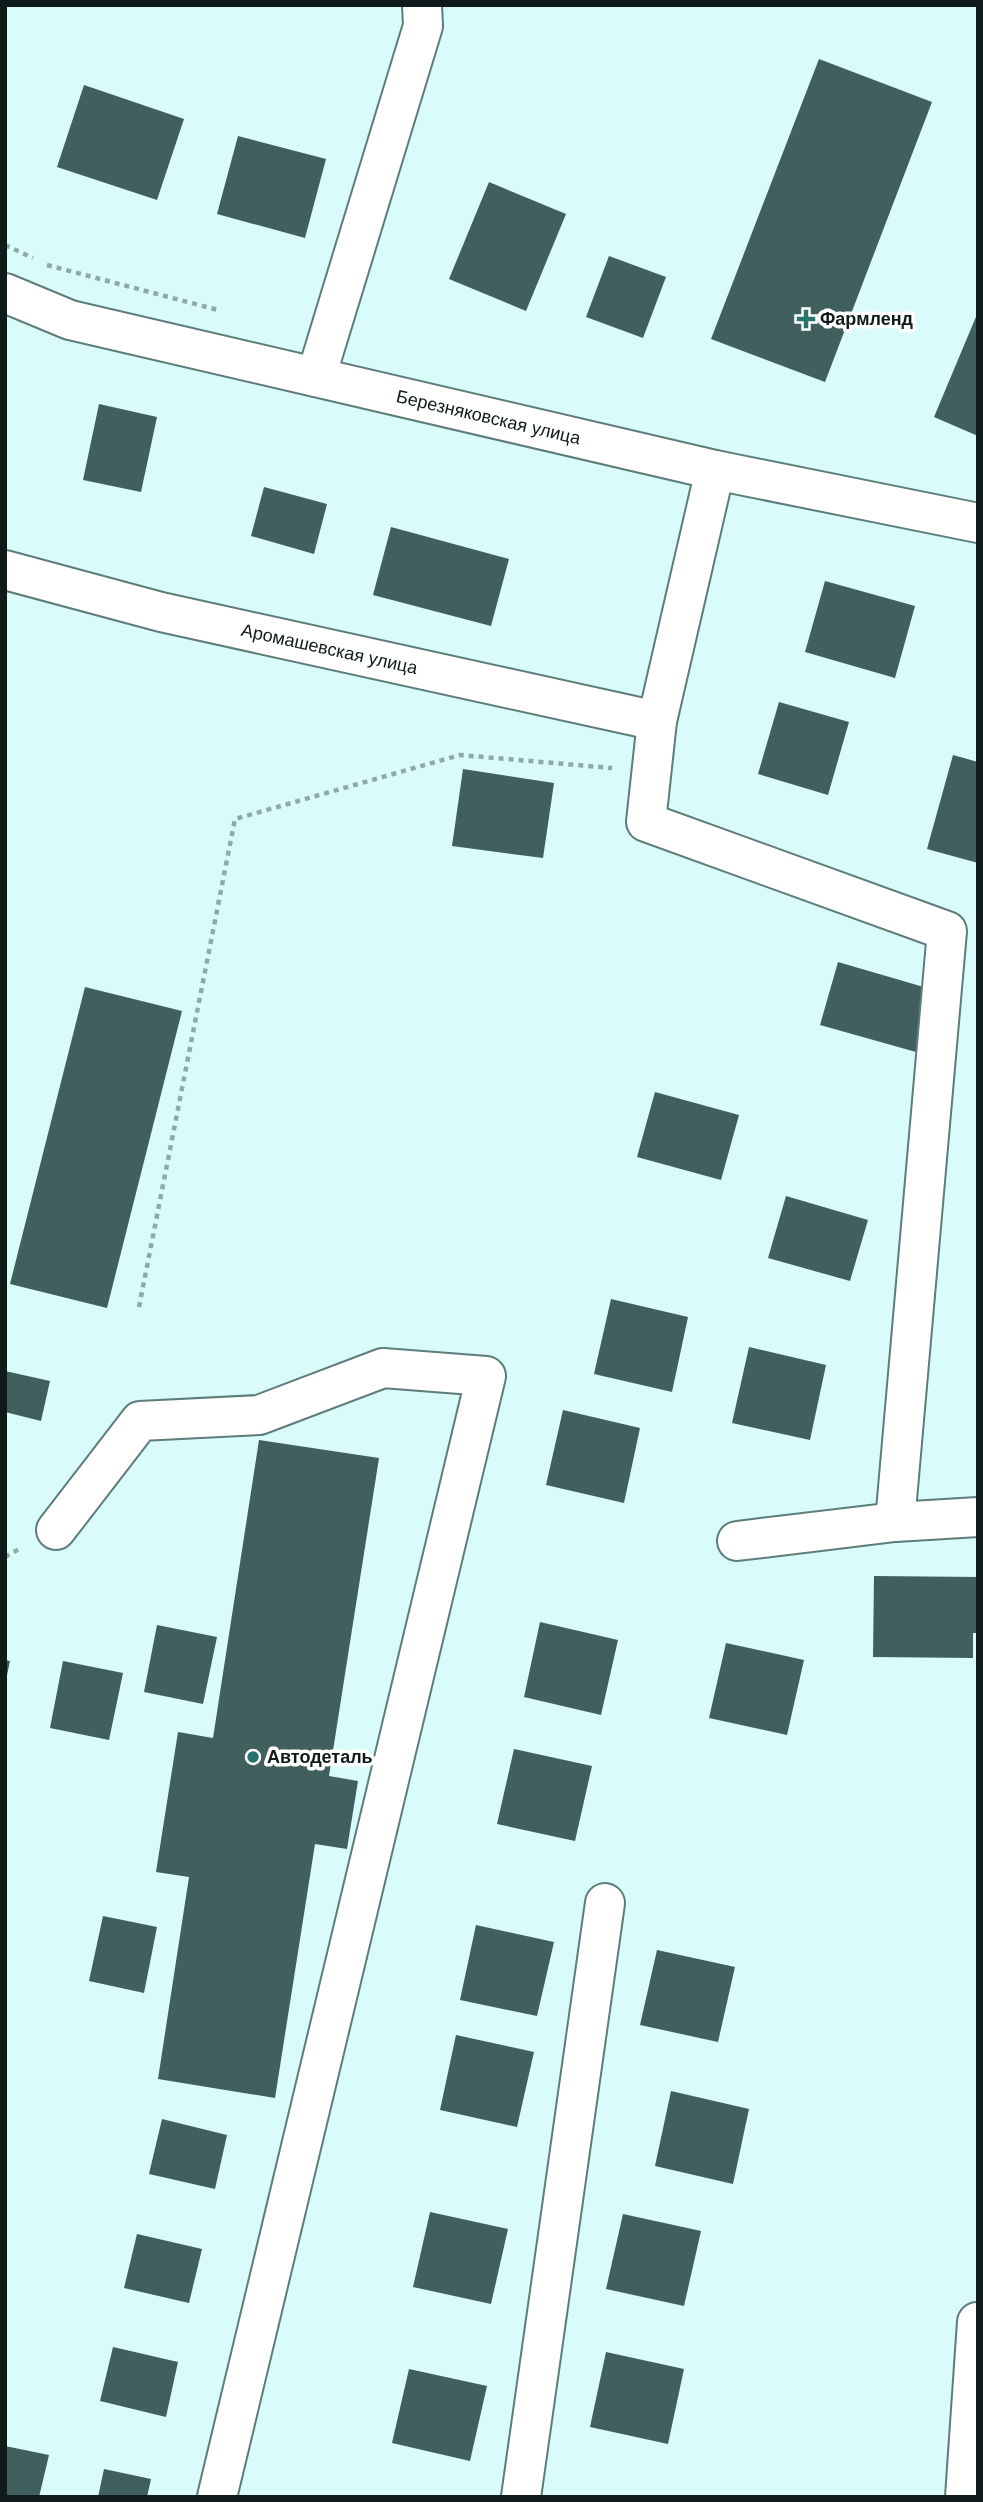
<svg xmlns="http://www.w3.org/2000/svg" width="983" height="2502" font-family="Helvetica,sans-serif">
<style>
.building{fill:#415f5d}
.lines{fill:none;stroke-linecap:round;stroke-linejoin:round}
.minor-casing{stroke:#5d7c7a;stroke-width:42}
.path{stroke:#8fa9a8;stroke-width:4.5;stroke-dasharray:5 5;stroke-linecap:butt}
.minor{stroke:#fff;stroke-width:38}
.poi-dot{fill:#29736f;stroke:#fff;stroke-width:2.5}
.labels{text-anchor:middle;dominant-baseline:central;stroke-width:7;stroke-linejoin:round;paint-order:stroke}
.poi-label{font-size:18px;font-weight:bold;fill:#0e1b1a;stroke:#fff;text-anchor:start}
.street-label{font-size:18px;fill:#0e1b1a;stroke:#fff}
</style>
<rect width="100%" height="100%" fill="#d9fbf9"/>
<path class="building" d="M 819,59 L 932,102 L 825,382 L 711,339 Z
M 84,85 L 184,119 L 157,200 L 57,167 Z
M 238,136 L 326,159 L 305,238 L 217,214 Z
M 489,182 L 566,214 L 526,311 L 449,279 Z
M 609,256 L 666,277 L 643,338 L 586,317 Z
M 978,312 L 978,436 L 934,417 Z
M 99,404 L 157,417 L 141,492 L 83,480 Z
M 264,487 L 327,504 L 314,554 L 251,536 Z
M 391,527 L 509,559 L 491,626 L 373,595 Z
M 825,581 L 915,606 L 895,678 L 805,652 Z
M 779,702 L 849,722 L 828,795 L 758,774 Z
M 953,755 L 978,762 L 978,863 L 927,849 Z
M 463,769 L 554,783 L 543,858 L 452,846 Z
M 838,962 L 934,990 L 916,1052 L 820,1025 Z
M 85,987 L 182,1011 L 107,1308 L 10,1284 Z
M 655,1092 L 739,1115 L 721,1180 L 637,1157 Z
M 786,1196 L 868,1220 L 850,1281 L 768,1258 Z
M 611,1299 L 688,1317 L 672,1392 L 594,1374 Z
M 749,1347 L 826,1365 L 810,1440 L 732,1423 Z
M 5,1371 L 50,1381 L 41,1421 L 5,1412 Z
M 563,1410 L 640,1428 L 624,1503 L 546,1485 Z
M 259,1440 L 379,1458 L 329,1776 L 358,1781 L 347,1849 L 315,1844 L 275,2098 L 158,2079 L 189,1877 L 156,1872 L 178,1732 L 213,1738 Z
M 874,1576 L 978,1577 L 978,1633 L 973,1633 L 973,1658 L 873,1657 Z
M 540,1622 L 618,1640 L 601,1715 L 524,1697 Z
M 157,1625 L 217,1637 L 203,1704 L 144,1692 Z
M 726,1643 L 804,1660 L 787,1735 L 709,1718 Z
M 5,1660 L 10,1661 L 6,1680 L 5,1680 Z
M 63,1661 L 123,1673 L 109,1740 L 50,1728 Z
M 514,1749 L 592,1766 L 575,1841 L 497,1824 Z
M 103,1916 L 157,1927 L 144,1993 L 89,1981 Z
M 476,1925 L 554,1942 L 537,2016 L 460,2000 Z
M 657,1950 L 735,1967 L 718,2042 L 640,2025 Z
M 456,2035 L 534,2052 L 517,2127 L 440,2110 Z
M 671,2091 L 749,2109 L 733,2184 L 655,2166 Z
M 162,2119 L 227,2135 L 215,2189 L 149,2174 Z
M 430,2212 L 508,2229 L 491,2304 L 413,2287 Z
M 623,2214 L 701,2231 L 684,2306 L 606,2289 Z
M 137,2234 L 202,2249 L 189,2303 L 124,2288 Z
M 113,2347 L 178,2362 L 166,2417 L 100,2401 Z
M 606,2352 L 684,2369 L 668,2444 L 590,2427 Z
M 409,2369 L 487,2386 L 470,2461 L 392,2443 Z
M 5,2446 L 49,2455 L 39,2497 L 5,2497 Z
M 104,2469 L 151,2479 L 147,2497 L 98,2497 Z"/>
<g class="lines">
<g class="minor-casing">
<g id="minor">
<path id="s1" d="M 5,293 L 70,320 L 715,470 L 978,523"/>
<path d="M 316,377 L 423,26 L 422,5"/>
<path d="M 715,470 L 657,721 L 646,822 L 947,931 L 895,1522"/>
<path id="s2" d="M 5,570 L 161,612 L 657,721"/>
<path d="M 56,1530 L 140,1421 L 259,1415 L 383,1368 L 486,1376 L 217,2497"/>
<path d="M 737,1541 L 895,1522 L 978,1517"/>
<path d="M 521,2497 L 605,1903"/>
<path d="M 965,2497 L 977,2322"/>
</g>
</g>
<path class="path" d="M 5,245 L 33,258
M 47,265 L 218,310
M 139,1307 L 235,819 L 460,755 L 612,768
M 5,1557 L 21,1548"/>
<use href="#minor" class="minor"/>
</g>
<g class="poi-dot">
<path d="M802.5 308.5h7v7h7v7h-7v7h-7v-7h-7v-7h7z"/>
<circle cx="253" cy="1757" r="7"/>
</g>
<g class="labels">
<g class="poi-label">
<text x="820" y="319">Фармленд</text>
<text x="267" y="1757">Автодеталь</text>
</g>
<g class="street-label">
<text stroke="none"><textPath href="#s1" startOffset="500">Березняковская улица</textPath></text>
<text stroke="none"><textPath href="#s2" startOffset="334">Аромашевская улица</textPath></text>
</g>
</g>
<rect width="983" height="2502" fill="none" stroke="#0e1b1a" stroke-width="14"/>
</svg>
